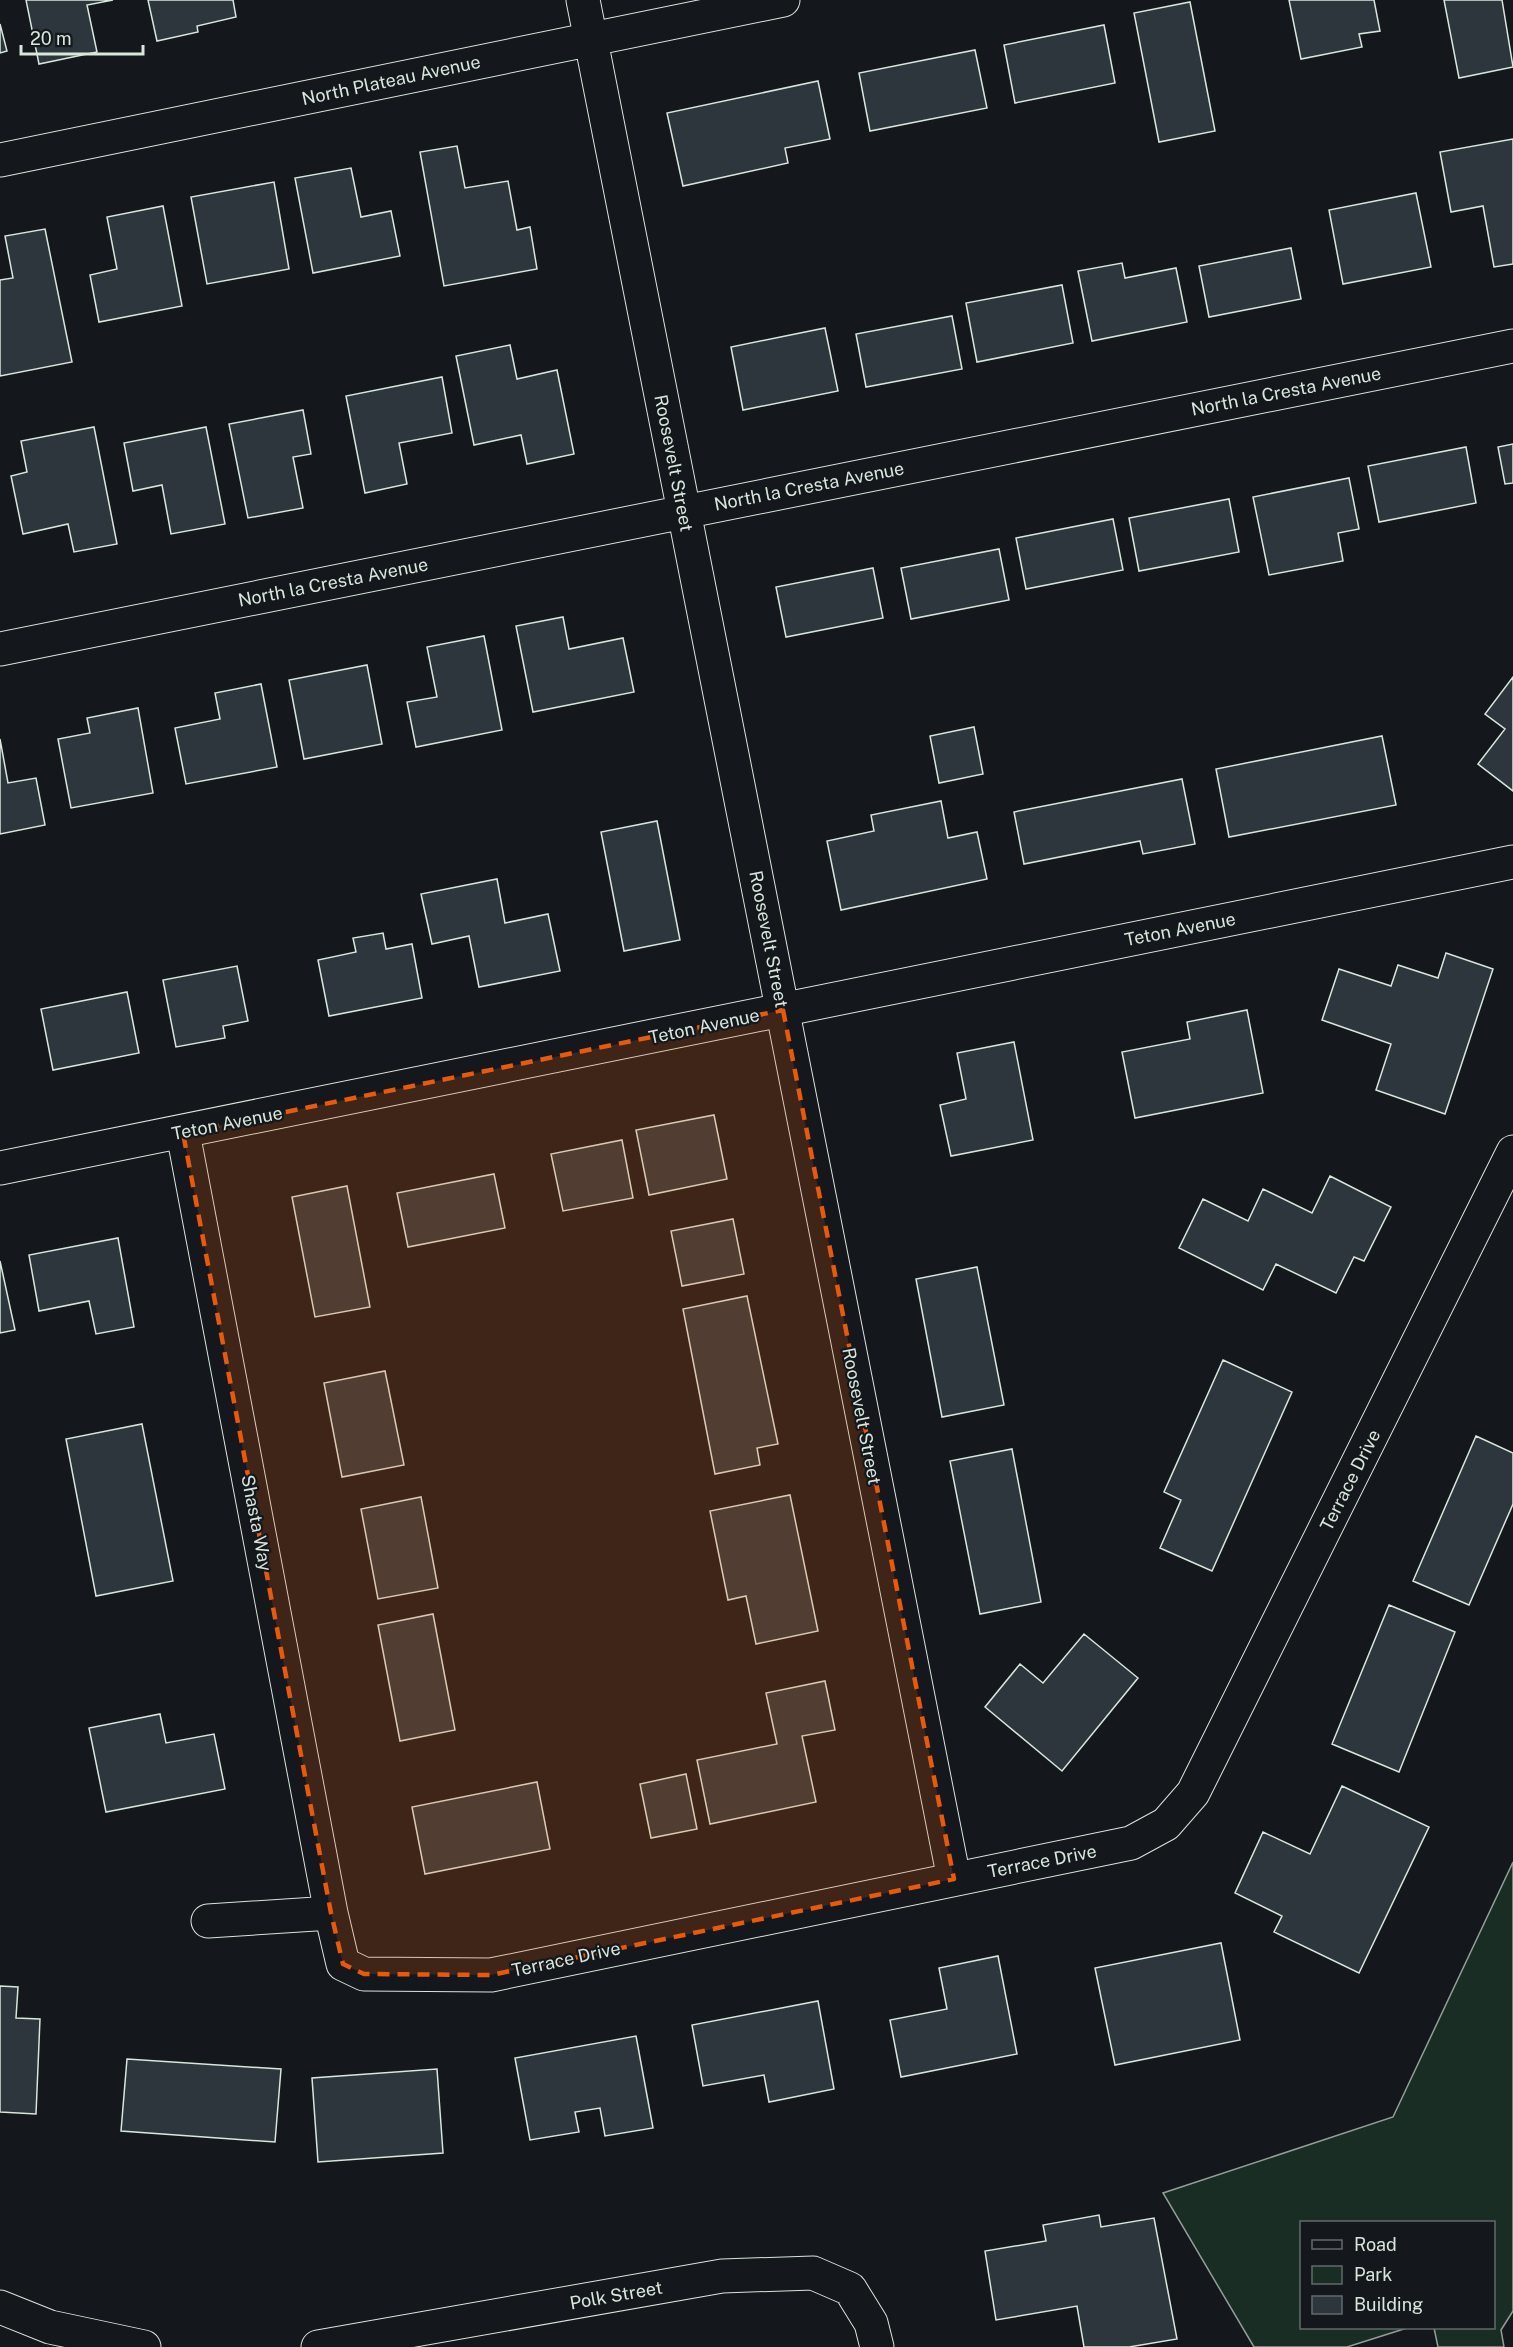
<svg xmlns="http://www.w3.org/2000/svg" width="1513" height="2347" font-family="'Public Sans',sans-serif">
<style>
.green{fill:#1a2d24;stroke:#939e99;stroke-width:1.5}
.building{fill:#2c363c;stroke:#d8e6dc;stroke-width:1.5}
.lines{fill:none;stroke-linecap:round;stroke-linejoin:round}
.street-casing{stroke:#d8e6dc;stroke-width:35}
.street{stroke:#14181c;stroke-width:33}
.marked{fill:#e8590c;fill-opacity:0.2;stroke:#e8590c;stroke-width:4.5;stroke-dasharray:12 8;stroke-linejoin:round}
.labels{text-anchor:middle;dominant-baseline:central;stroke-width:4.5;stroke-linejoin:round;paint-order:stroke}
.street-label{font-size:18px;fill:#d8e6dc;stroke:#14181c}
</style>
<rect width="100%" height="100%" fill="#14181c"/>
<path class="green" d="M 1513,1862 L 1513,2311 L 1501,2330 L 1504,2347 L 1438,2347 L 1434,2328 L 1494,2328 L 1494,2222 L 1302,2222 L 1302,2328 L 1407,2328 L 1347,2347 L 1254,2347 L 1163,2193 L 1393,2117 Z"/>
<path class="building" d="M 26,0 L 113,0 L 87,5 L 97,52 L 39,64 Z
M 148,0 L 233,0 L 236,17 L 197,26 L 198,32 L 157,41 Z
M 1289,0 L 1374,0 L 1380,31 L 1359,34 L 1362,47 L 1301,59 Z
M 1444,0 L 1502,0 L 1513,67 L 1459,78 Z
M 1190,2 L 1215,131 L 1159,142 L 1134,13 Z
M 0,24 L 7,51 L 0,53 Z
M 1104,25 L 1115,83 L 1015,103 L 1004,45 Z
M 975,50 L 987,108 L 870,131 L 859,73 Z
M 818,81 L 830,139 L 785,148 L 788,163 L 683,186 L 667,113 Z
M 1513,139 L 1513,264 L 1494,267 L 1483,206 L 1451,212 L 1440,152 Z
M 457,146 L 465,188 L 508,181 L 517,230 L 530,227 L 537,269 L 444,286 L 420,152 Z
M 351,168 L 361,217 L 391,211 L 400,256 L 313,273 L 295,178 Z
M 274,182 L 289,269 L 207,284 L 191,197 Z
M 1416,193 L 1431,267 L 1343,284 L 1329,210 Z
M 163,206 L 182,306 L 99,322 L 90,275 L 117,269 L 107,217 Z
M 45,229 L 72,362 L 0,376 L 0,280 L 13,278 L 5,236 Z
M 1291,248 L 1301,299 L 1209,317 L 1199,266 Z
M 1122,263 L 1125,278 L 1176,268 L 1187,322 L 1092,341 L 1078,271 Z
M 1062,285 L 1073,343 L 977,362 L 966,303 Z
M 952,316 L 962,369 L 866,387 L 856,334 Z
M 825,328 L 838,391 L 743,410 L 731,347 Z
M 510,345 L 517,379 L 557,370 L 574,454 L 527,464 L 521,435 L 474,445 L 456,356 Z
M 442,377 L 452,433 L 399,443 L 407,484 L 365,493 L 346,396 Z
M 303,410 L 311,454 L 293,457 L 303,508 L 248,518 L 229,424 Z
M 94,427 L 117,544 L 74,552 L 68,524 L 23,534 L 11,476 L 27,472 L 21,441 Z
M 206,427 L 225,524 L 171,534 L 162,485 L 133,491 L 124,443 Z
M 1513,444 L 1513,483 L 1505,484 L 1498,447 Z
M 1466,447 L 1476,503 L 1379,522 L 1368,466 Z
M 1349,478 L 1359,529 L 1338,533 L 1343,561 L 1269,575 L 1253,497 Z
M 1229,499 L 1239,552 L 1139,571 L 1129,518 Z
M 1113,519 L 1123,570 L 1026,589 L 1016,538 Z
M 999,549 L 1009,600 L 911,619 L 901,568 Z
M 873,568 L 883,618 L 786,637 L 776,587 Z
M 563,617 L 569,649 L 623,638 L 634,692 L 533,712 L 516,626 Z
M 484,636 L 502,730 L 416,747 L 407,702 L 437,697 L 427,647 Z
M 367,665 L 382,744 L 304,759 L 289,680 Z
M 1513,677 L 1513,791 L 1478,764 L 1505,729 L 1485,714 Z
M 261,684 L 277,767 L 186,784 L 175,728 L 220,719 L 215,693 Z
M 138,708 L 153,793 L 71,808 L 58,739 L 90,733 L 87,718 Z
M 974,727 L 983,774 L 939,783 L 930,736 Z
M 1382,736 L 1396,805 L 1229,837 L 1216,769 Z
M 0,739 L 8,783 L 36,778 L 45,825 L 0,834 Z
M 1182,779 L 1195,844 L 1143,854 L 1140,841 L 1024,864 L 1014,812 Z
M 941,801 L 948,838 L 977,832 L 987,879 L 841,910 L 827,841 L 874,831 L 871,815 Z
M 657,821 L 680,940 L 624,951 L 601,832 Z
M 497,879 L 505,923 L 548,914 L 560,971 L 479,987 L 469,936 L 432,944 L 421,894 Z
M 383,933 L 386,949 L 412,944 L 422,998 L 329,1016 L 318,960 L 356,952 L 353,938 Z
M 1446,953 L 1493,969 L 1445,1114 L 1376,1090 L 1391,1044 L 1322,1020 L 1339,969 L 1391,986 L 1398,965 L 1438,978 Z
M 237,966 L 248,1021 L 223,1026 L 225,1038 L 176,1047 L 163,980 Z
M 127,992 L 139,1053 L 53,1070 L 41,1009 Z
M 1247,1010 L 1263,1093 L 1135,1118 L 1122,1052 L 1190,1039 L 1187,1022 Z
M 1014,1042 L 1033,1140 L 951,1156 L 940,1105 L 966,1099 L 957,1053 Z
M 714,1115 L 727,1179 L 649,1195 L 636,1130 Z
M 622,1140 L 633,1198 L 563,1211 L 551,1154 Z
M 494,1174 L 505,1228 L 408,1247 L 397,1193 Z
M 1330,1176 L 1391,1207 L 1364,1261 L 1354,1257 L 1336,1293 L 1276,1264 L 1263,1290 L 1179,1248 L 1203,1199 L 1248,1221 L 1263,1189 L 1312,1213 Z
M 347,1186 L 370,1307 L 315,1317 L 292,1197 Z
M 733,1219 L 744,1274 L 682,1286 L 671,1231 Z
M 118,1238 L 134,1327 L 96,1334 L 89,1301 L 39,1311 L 29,1255 Z
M 0,1261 L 15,1330 L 0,1333 Z
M 977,1267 L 1004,1405 L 942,1417 L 916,1279 Z
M 747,1296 L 778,1444 L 757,1448 L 760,1465 L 715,1474 L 683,1309 Z
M 1223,1360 L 1292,1392 L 1212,1571 L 1160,1548 L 1181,1500 L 1164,1492 Z
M 385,1371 L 404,1465 L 342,1477 L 324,1383 Z
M 142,1424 L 173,1581 L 96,1596 L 66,1439 Z
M 1476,1436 L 1513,1453 L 1513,1504 L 1469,1605 L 1413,1581 Z
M 1012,1449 L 1041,1602 L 980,1614 L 950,1461 Z
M 790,1495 L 818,1631 L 756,1644 L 746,1596 L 728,1600 L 710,1511 Z
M 421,1497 L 438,1588 L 378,1599 L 361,1509 Z
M 1389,1605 L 1455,1632 L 1399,1772 L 1332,1744 Z
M 433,1614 L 455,1730 L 400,1741 L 378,1625 Z
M 1084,1634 L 1138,1678 L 1062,1771 L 985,1707 L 1020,1664 L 1043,1683 Z
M 825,1681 L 835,1730 L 802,1736 L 816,1802 L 710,1824 L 697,1760 L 777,1744 L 766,1693 Z
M 160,1714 L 166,1743 L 214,1734 L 225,1789 L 106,1812 L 89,1728 Z
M 686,1774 L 697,1829 L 651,1838 L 640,1784 Z
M 537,1782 L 550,1849 L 425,1874 L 412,1807 Z
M 1342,1786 L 1429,1827 L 1359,1973 L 1274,1932 L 1282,1916 L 1235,1893 L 1263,1832 L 1310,1854 Z
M 1221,1943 L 1240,2040 L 1115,2065 L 1095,1968 Z
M 998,1956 L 1017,2054 L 901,2077 L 890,2020 L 947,2009 L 939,1968 Z
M 0,1986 L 18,1987 L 16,2018 L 40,2019 L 36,2114 L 0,2112 Z
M 818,2001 L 834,2089 L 769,2102 L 764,2075 L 703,2086 L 692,2025 Z
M 636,2036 L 653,2128 L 605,2136 L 600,2108 L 575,2112 L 579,2132 L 530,2140 L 515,2058 Z
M 127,2059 L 281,2069 L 275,2142 L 121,2131 Z
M 437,2069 L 443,2153 L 318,2162 L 312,2078 Z
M 1099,2215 L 1101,2227 L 1154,2218 L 1177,2339 L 1129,2347 L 1084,2347 L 1077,2306 L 996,2320 L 985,2251 L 1046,2241 L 1043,2225 Z"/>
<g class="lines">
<g class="street-casing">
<path id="street" d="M 583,0 L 954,1879
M 0,160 L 783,0
M 0,649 L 1513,346
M 183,1133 L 331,1913
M 0,1168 L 1513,862
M 208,1921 L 331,1913 L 343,1964 L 364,1974 L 491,1975 L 1131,1843 L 1166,1824 L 1193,1793 L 1513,1152
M 0,2307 L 50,2327 L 144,2347
M 318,2347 L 722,2276 L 813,2273 L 850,2289 L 871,2323 L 877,2347"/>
</g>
<use href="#street" class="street"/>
</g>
<path class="marked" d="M 783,1010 L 954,1879 L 491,1975 L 364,1974 L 343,1964 L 331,1913 L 183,1133 Z"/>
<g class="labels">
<g class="street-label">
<text transform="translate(391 80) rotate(-12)">North Plateau Avenue</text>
<text transform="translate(1286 391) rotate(-11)">North la Cresta Avenue</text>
<text transform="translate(674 463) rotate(79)">Roosevelt Street</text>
<text transform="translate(809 486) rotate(-11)">North la Cresta Avenue</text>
<text transform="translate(333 582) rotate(-11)">North la Cresta Avenue</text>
<text transform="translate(1180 929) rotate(-11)">Teton Avenue</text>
<text transform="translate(769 939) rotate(79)">Roosevelt Street</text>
<text transform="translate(704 1026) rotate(-12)">Teton Avenue</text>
<text transform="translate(227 1123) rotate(-11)">Teton Avenue</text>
<text transform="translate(862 1416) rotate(79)">Roosevelt Street</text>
<text transform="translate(1350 1480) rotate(-63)">Terrace Drive</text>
<text transform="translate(257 1523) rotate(79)">Shasta Way</text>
<text transform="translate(1042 1861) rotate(-11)">Terrace Drive</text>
<text transform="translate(566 1959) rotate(-12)">Terrace Drive</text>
<text transform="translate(616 2295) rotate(-10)">Polk Street</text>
</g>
</g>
<rect x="1300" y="2221" width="195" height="108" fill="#14181c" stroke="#626a69" stroke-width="1.5"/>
<rect x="1312" y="2240" width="30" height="9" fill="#14181c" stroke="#626a69" stroke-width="1.5"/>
<text x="1354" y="2251" font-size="18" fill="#d8e6dc">Road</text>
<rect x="1312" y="2266" width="30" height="18" fill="#1a2d24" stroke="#626a69" stroke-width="1.5"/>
<text x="1354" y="2281" font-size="18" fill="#d8e6dc">Park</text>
<rect x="1312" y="2296" width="30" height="18" fill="#2c363c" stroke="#626a69" stroke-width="1.5"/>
<text x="1354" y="2311" font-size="18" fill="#d8e6dc">Building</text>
<path d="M21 45v9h122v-9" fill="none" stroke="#d8e6dc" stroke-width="3"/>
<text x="30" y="45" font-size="18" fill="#d8e6dc" stroke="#14181c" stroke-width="4.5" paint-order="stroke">20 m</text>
</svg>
